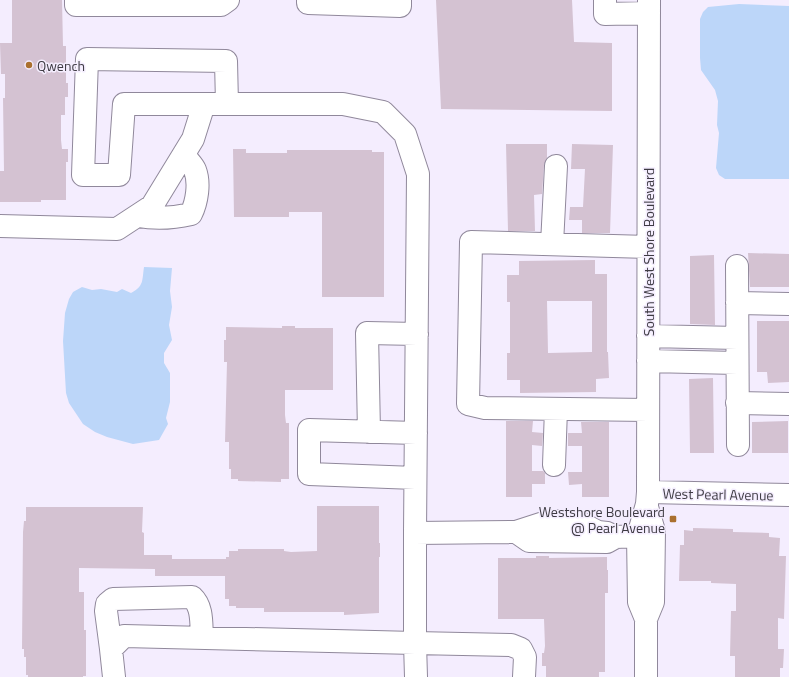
<svg xmlns="http://www.w3.org/2000/svg" width="789" height="677" font-family="'Titillium Web',sans-serif">
<style>
.water{fill:#bcd6f9}
.building{fill:#d4c2d2;fill-rule:evenodd}
.lines{fill:none;stroke-linecap:round;stroke-linejoin:round}
.minor-casing{stroke:#90889b;stroke-width:24}
.minor{stroke:#fff;stroke-width:22}
.poi-dot{fill:#aa702f;stroke:#f4edfe;stroke-width:1.5}
.labels{text-anchor:middle;dominant-baseline:central;stroke-width:3;stroke-linejoin:round;paint-order:stroke}
.poi-label{font-size:14px;fill:#3e3b43;stroke:#f4edfe;text-anchor:start}
.street-label{font-size:14px;fill:#3e3b43;stroke:#f4edfe}
</style>
<rect width="100%" height="100%" fill="#f4edfe"/>
<path class="water" d="M 739,4 L 789,6 L 789,179 L 725,179 L 719,175 L 716,168 L 719,133 L 717,125 L 718,101 L 715,90 L 701,70 L 700,58 L 700,19 L 703,12 L 708,7 Z
M 144,267 L 172,268 L 170,291 L 172,307 L 169,325 L 172,340 L 164,353 L 164,363 L 170,373 L 170,402 L 166,418 L 168,424 L 159,440 L 133,444 L 107,437 L 95,432 L 83,424 L 69,403 L 66,393 L 63,341 L 65,313 L 69,299 L 73,292 L 82,287 L 92,290 L 101,289 L 117,292 L 122,289 L 131,293 C 144,286 142,281 144,267 Z"/>
<path class="building" d="M 12,0 L 62,0 L 63,46 L 66,46 L 66,83 L 68,83 L 68,97 L 65,97 L 65,115 L 61,115 L 61,140 L 62,149 L 68,149 L 68,162 L 66,162 L 66,200 L 41,200 L 41,202 L 0,202 L 0,171 L 4,171 L 3,98 L 5,98 L 5,74 L 1,74 L 0,43 L 12,43 Z
M 436,0 L 572,0 L 574,42 L 612,43 L 612,111 L 441,109 Z
M 506,144 L 547,144 L 547,158 L 544,165 L 542,194 L 534,195 L 535,231 L 508,231 Z
M 572,144 L 613,145 L 610,233 L 582,233 L 582,220 L 569,220 L 570,207 L 583,207 L 585,169 L 571,169 Z
M 233,149 L 246,149 L 246,153 L 287,153 L 287,150 L 372,150 L 372,152 L 384,152 L 384,297 L 322,297 L 322,212 L 289,212 L 289,217 L 234,217 Z
M 748,253 L 789,254 L 789,287 L 750,287 Z
M 714,255 L 715,325 L 690,324 L 690,256 Z
M 595,260 L 595,274 L 607,274 L 607,352 L 608,352 L 609,378 L 596,379 L 596,392 L 520,393 L 520,380 L 507,380 L 507,353 L 510,353 L 510,302 L 507,302 L 507,275 L 519,275 L 519,261 ZM 547,301 L 592,301 L 592,352 L 548,353 Z
M 757,321 L 789,321 L 789,382 L 768,383 L 767,372 L 757,372 Z
M 282,326 L 295,326 L 295,328 L 333,328 L 333,390 L 285,390 L 285,415 L 286,423 L 289,423 L 289,479 L 281,479 L 281,482 L 238,481 L 238,479 L 231,479 L 231,469 L 229,469 L 229,442 L 225,442 L 227,362 L 224,362 L 224,340 L 226,340 L 226,327 L 282,328 Z
M 713,378 L 714,453 L 690,453 L 689,379 Z
M 506,421 L 533,421 L 532,432 L 543,433 L 542,446 L 532,445 L 532,471 L 543,471 L 545,473 L 545,484 L 532,484 L 532,497 L 506,497 Z
M 788,421 L 788,453 L 752,453 L 752,422 Z
M 581,422 L 609,422 L 609,497 L 582,497 L 582,484 L 569,485 L 568,472 L 582,472 L 582,446 L 568,446 L 568,433 L 582,433 Z
M 317,506 L 379,506 L 379,543 L 380,543 L 380,557 L 379,557 L 379,613 L 344,615 L 344,612 L 264,612 L 264,608 L 236,608 L 236,606 L 229,606 L 229,599 L 225,599 L 225,576 L 155,576 L 155,569 L 79,568 L 79,592 L 84,592 L 84,630 L 86,630 L 86,676 L 83,676 L 83,677 L 28,677 L 28,675 L 26,675 L 26,657 L 24,657 L 24,649 L 22,649 L 23,532 L 24,521 L 26,521 L 26,507 L 143,507 L 142,532 L 144,533 L 144,555 L 172,555 L 172,559 L 226,559 L 226,557 L 229,557 L 229,551 L 238,551 L 238,549 L 284,549 L 284,551 L 291,552 L 317,551 Z
M 693,528 L 733,529 L 733,532 L 769,533 L 769,537 L 780,538 L 779,556 L 786,556 L 784,619 L 778,618 L 778,649 L 784,649 L 783,668 L 780,668 L 780,677 L 735,677 L 735,656 L 730,656 L 731,611 L 736,611 L 736,584 L 711,583 L 711,581 L 679,581 L 680,545 L 684,545 L 684,530 L 693,531 Z
M 536,556 L 549,556 L 549,558 L 607,557 L 607,570 L 608,570 L 608,593 L 605,593 L 605,672 L 599,672 L 599,677 L 546,677 L 546,666 L 542,666 L 542,653 L 544,653 L 545,646 L 544,619 L 498,619 L 498,558 L 536,558 Z"/>
<g class="lines">
<g class="minor-casing">
<path id="minor" d="M 76,0 L 76,5 L 221,5 L 228,0
M 308,0 L 308,3 L 400,6 L 400,0
M 605,0 L 605,14 L 649,13
M 227,104 L 124,104 L 119,175 L 83,175 L 87,59 L 226,61 L 227,104 L 343,104 L 383,112 L 405,134 L 418,174 L 415,533 L 516,532
M 138,216 C 155,219 174,218 191,214 C 197,202 200,183 195,170 C 193,165 187,160 184,155
M 0,226 L 117,229 L 152,206 L 193,139 L 204,104
M 552,244 L 556,166
M 737,266 L 738,445
M 737,303 L 789,304
M 648,336 L 737,338
M 648,361 L 737,363
M 737,403 L 789,404
M 648,410 L 485,408 L 468,404 L 471,242 L 648,247
M 369,432 L 367,333 L 417,334
M 554,465 L 556,409
M 415,478 L 309,474 L 309,430 L 416,433
M 648,492 L 789,495
M 616,537 L 607,542 L 529,541 L 516,532 L 550,521 L 579,522 L 598,532 L 607,533 L 616,537 L 638,536
M 646,619 L 639,602 L 638,536 L 647,504 L 648,492 L 649,0
M 111,649 L 106,611 L 107,604 L 113,599 L 192,597 C 203,607 201,624 202,638
M 114,677 L 111,649 L 124,636 L 415,643 L 415,533
M 416,677 L 415,643 L 511,645 L 521,649 L 525,657 L 524,677
M 646,677 L 646,619 L 653,602 L 654,531 L 647,507"/>
</g>
<use href="#minor" class="minor"/>
</g>
<g class="poi-dot">
<circle cx="29" cy="65" r="4"/>
<rect x="669" y="515" width="8" height="8" rx="2"/>
</g>
<g class="labels">
<g class="poi-label">
<text x="37" y="65">Qwench</text>
<text x="665" y="511" text-anchor="end">Westshore Boulevard<tspan x="665" dy="16">@ Pearl Avenue</tspan></text>
</g>
<g class="street-label">
<text transform="translate(648 252) rotate(-90)">South West Shore Boulevard</text>
<text transform="translate(718 494) rotate(1)">West Pearl Avenue</text>
</g>
</g>
</svg>
